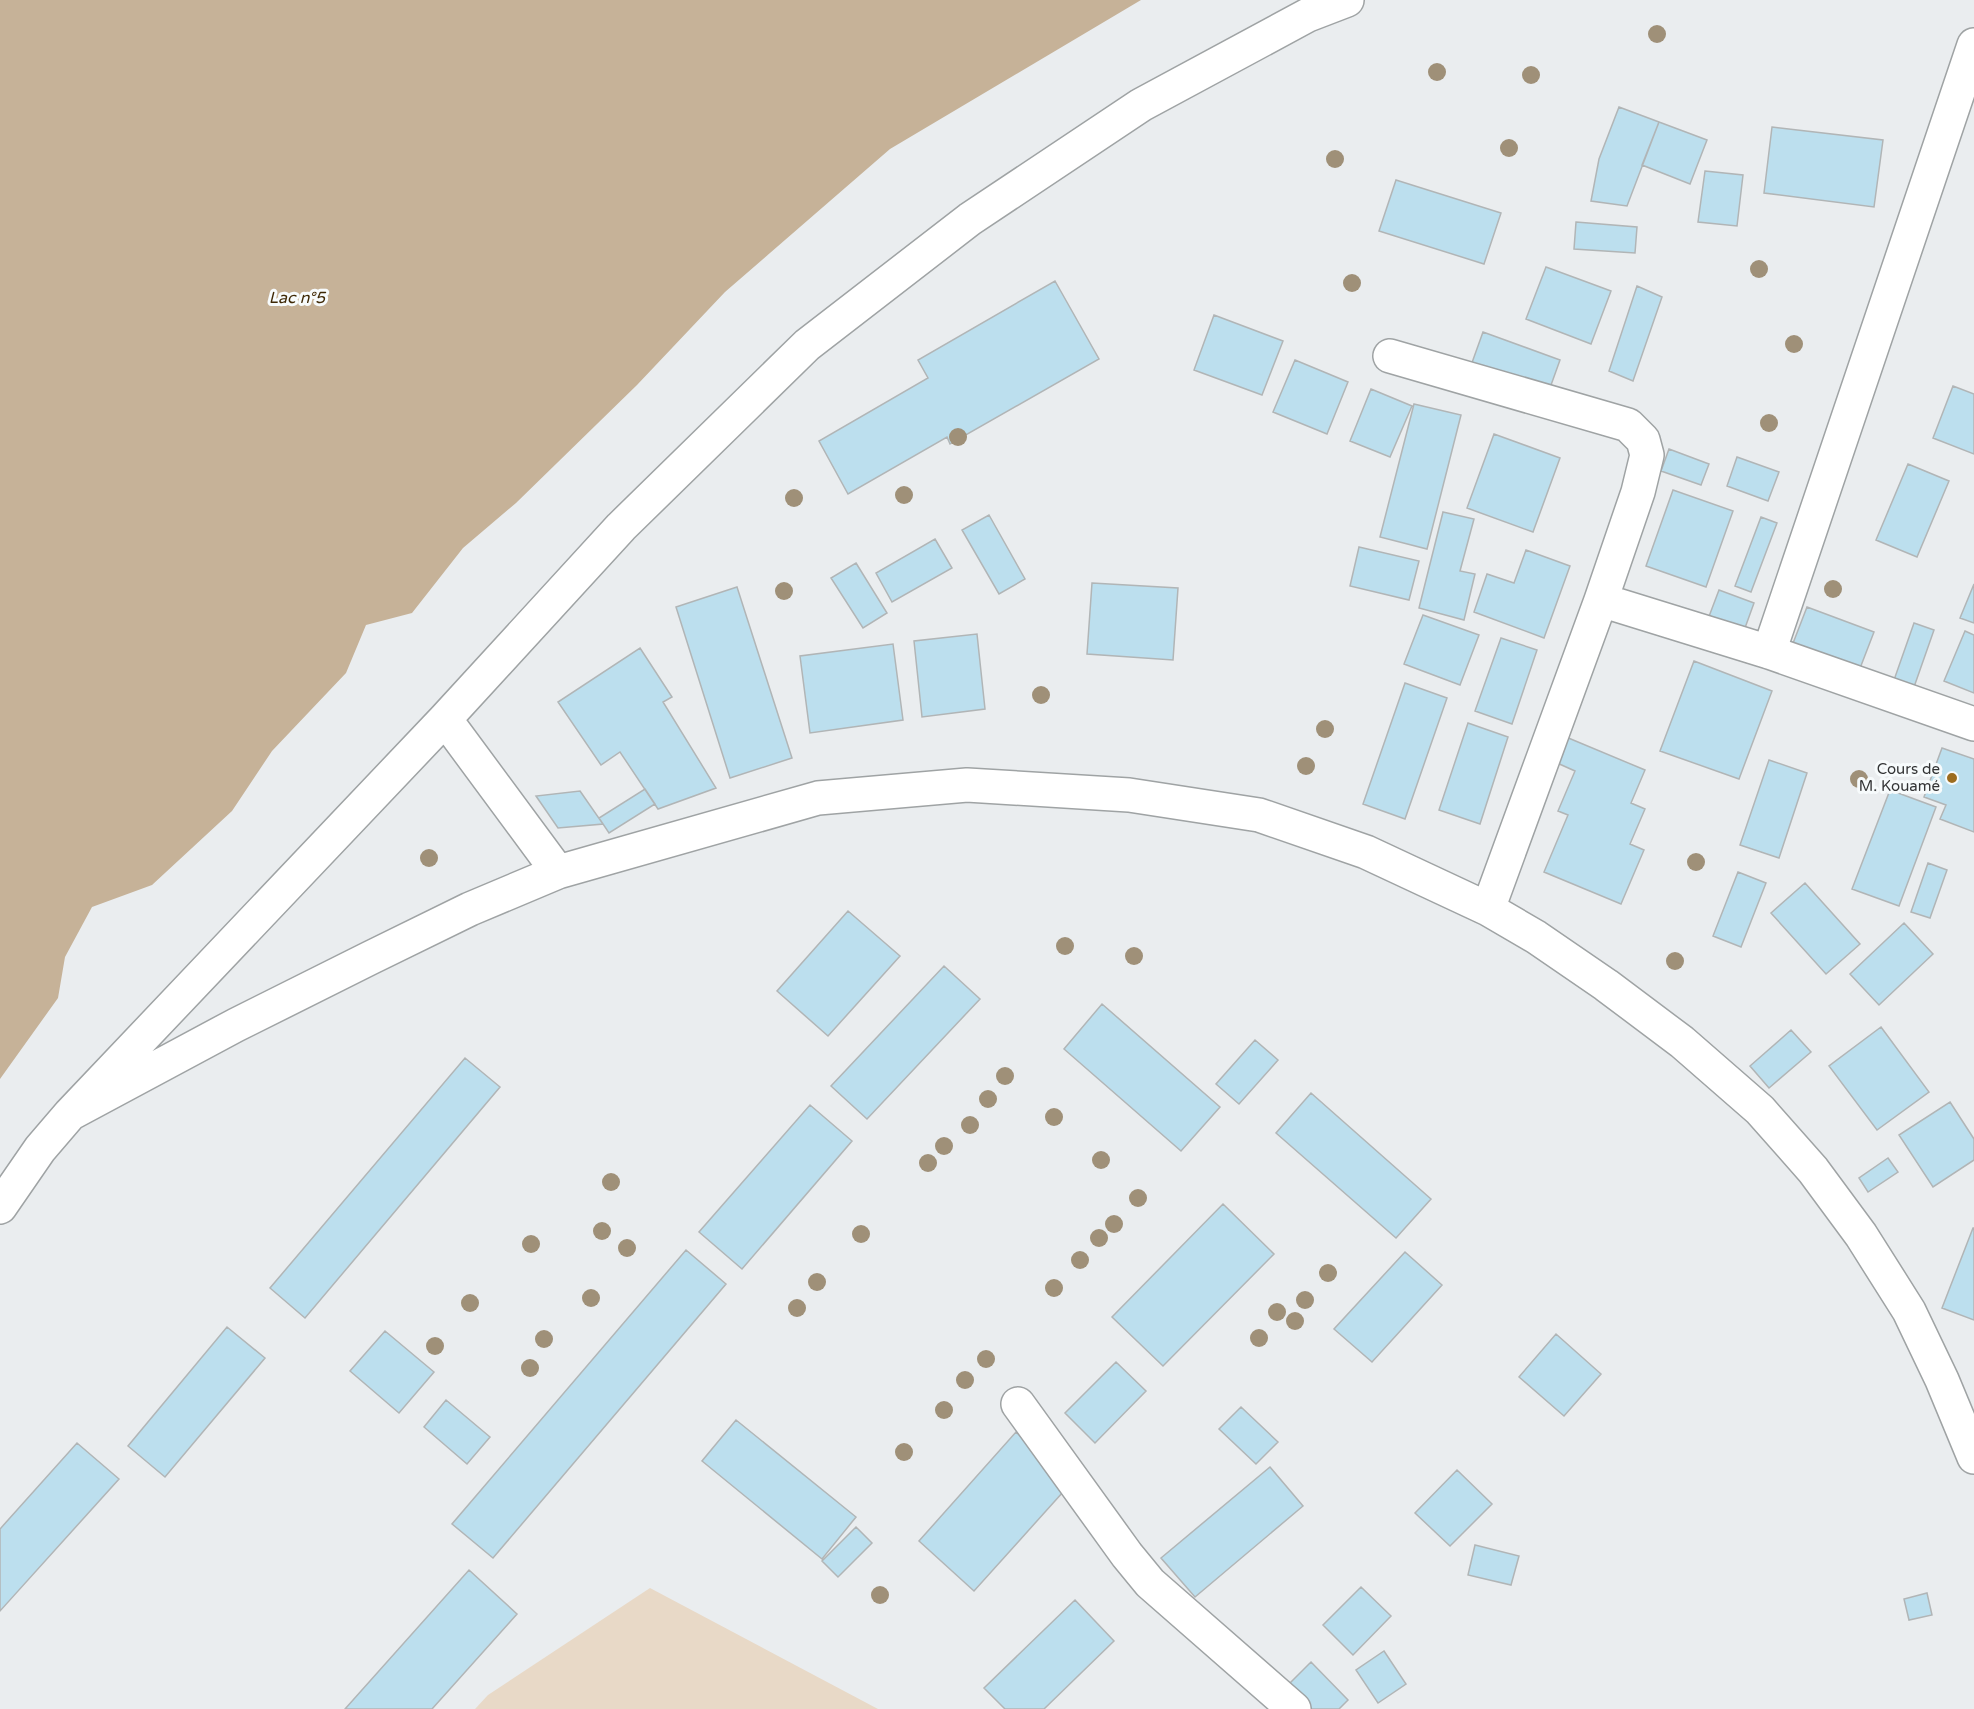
<svg xmlns="http://www.w3.org/2000/svg" width="1974" height="1709" font-family="'Varela Round',sans-serif">
<style>
.green{fill:#e8d9c7}
.water{fill:#c6b298}
.building{fill:#bcdfee;stroke:#b1b5b6;stroke-width:1.5}
.lines{fill:none;stroke-linecap:round;stroke-linejoin:round}
.minor-casing{stroke:#9fa3a4;stroke-width:36}
.minor{stroke:#fff;stroke-width:33}
.tree{fill:#9f9078}
.poi-dot{fill:#9c6c1f;stroke:#f7fbfc;stroke-width:2}
.labels{text-anchor:middle;dominant-baseline:central;stroke-width:6;stroke-linejoin:round;paint-order:stroke}
.poi-label{font-size:15px;fill:#333435;stroke:#f7fbfc;text-anchor:end}
.water-label{font-size:16px;font-style:italic;fill:#3e2805;stroke:#f7fbfc}
</style>
<rect width="100%" height="100%" fill="#eaedef"/>
<path class="green" d="M 650,1588 L 878,1709 L 475,1709 L 488,1695 Z"/>
<path class="water" d="M 0,0 L 1141,0 L 890,149 L 725,292 L 637,385 L 516,503 L 463,548 L 412,613 L 366,625 L 346,673 L 272,751 L 232,811 L 152,885 L 92,907 L 65,957 L 58,998 L 0,1079 Z"/>
<path class="building" d="M 1619,107 L 1659,122 L 1627,206 L 1591,201 L 1599,159 Z
M 1659,122 L 1707,140 L 1690,184 L 1642,165 Z
M 1772,127 L 1883,140 L 1874,207 L 1764,193 Z
M 1705,171 L 1743,175 L 1737,226 L 1698,222 Z
M 1396,180 L 1501,213 L 1484,264 L 1379,231 Z
M 1576,222 L 1637,227 L 1635,253 L 1574,249 Z
M 1546,267 L 1611,291 L 1591,344 L 1526,319 Z
M 1055,281 L 1099,359 L 950,444 L 947,437 L 848,494 L 819,441 L 928,378 L 918,360 Z
M 1637,286 L 1662,297 L 1633,381 L 1609,371 Z
M 1214,315 L 1283,341 L 1262,395 L 1194,370 Z
M 1483,332 L 1560,360 L 1546,399 L 1469,371 Z
M 1295,360 L 1348,382 L 1327,434 L 1273,412 Z
M 1953,386 L 1974,394 L 1974,454 L 1933,438 Z
M 1371,389 L 1412,406 L 1390,457 L 1350,441 Z
M 1414,404 L 1461,415 L 1427,549 L 1380,537 Z
M 1494,434 L 1560,458 L 1533,532 L 1467,508 Z
M 1669,449 L 1709,464 L 1701,485 L 1661,471 Z
M 1737,457 L 1779,472 L 1768,501 L 1727,486 Z
M 1908,464 L 1949,481 L 1917,557 L 1876,540 Z
M 1673,490 L 1733,511 L 1706,587 L 1646,566 Z
M 1443,512 L 1474,519 L 1460,571 L 1475,574 L 1464,620 L 1419,608 Z
M 989,515 L 1025,579 L 999,594 L 962,530 Z
M 1761,517 L 1777,523 L 1751,592 L 1735,586 Z
M 935,539 L 952,568 L 892,602 L 876,573 Z
M 1359,547 L 1419,561 L 1409,600 L 1350,586 Z
M 1526,550 L 1570,566 L 1544,638 L 1474,612 L 1487,574 L 1514,583 Z
M 856,563 L 887,613 L 863,628 L 831,578 Z
M 1092,583 L 1178,588 L 1173,660 L 1087,654 Z
M 1974,584 L 1974,623 L 1960,618 Z
M 737,587 L 792,758 L 730,778 L 676,607 Z
M 1719,590 L 1754,603 L 1741,639 L 1705,627 Z
M 1807,607 L 1874,632 L 1857,676 L 1790,651 Z
M 1423,615 L 1479,635 L 1460,685 L 1404,664 Z
M 1914,623 L 1934,630 L 1914,687 L 1894,680 Z
M 1965,631 L 1974,635 L 1974,693 L 1944,681 Z
M 977,634 L 985,709 L 922,717 L 914,641 Z
M 1501,638 L 1537,650 L 1512,724 L 1475,711 Z
M 893,644 L 903,720 L 810,733 L 800,656 Z
M 640,648 L 672,697 L 663,702 L 716,788 L 658,809 L 620,752 L 601,765 L 558,702 Z
M 1694,661 L 1772,691 L 1739,779 L 1660,751 Z
M 1405,683 L 1447,698 L 1405,819 L 1363,804 Z
M 1468,723 L 1508,737 L 1480,824 L 1439,810 Z
M 1566,737 L 1645,770 L 1631,803 L 1645,809 L 1630,844 L 1644,850 L 1621,904 L 1544,872 L 1568,815 L 1558,811 L 1575,771 L 1555,762 Z
M 1942,748 L 1974,759 L 1974,832 L 1940,819 L 1946,805 L 1924,797 Z
M 1769,760 L 1807,773 L 1779,858 L 1740,845 Z
M 645,789 L 655,804 L 609,833 L 599,818 Z
M 1890,790 L 1936,807 L 1899,906 L 1852,889 Z
M 580,791 L 603,824 L 558,828 L 536,796 Z
M 1928,863 L 1947,870 L 1930,918 L 1911,912 Z
M 1738,872 L 1766,883 L 1741,947 L 1713,936 Z
M 1805,883 L 1860,944 L 1826,974 L 1771,913 Z
M 848,911 L 900,956 L 828,1036 L 777,991 Z
M 1904,923 L 1933,954 L 1879,1005 L 1850,974 Z
M 944,966 L 980,999 L 867,1119 L 831,1086 Z
M 1102,1004 L 1220,1107 L 1181,1151 L 1064,1049 Z
M 1881,1027 L 1929,1092 L 1877,1130 L 1829,1066 Z
M 1791,1030 L 1811,1052 L 1769,1088 L 1750,1066 Z
M 1255,1040 L 1278,1060 L 1239,1104 L 1216,1084 Z
M 465,1058 L 500,1087 L 305,1318 L 270,1288 Z
M 1311,1093 L 1431,1199 L 1396,1238 L 1276,1133 Z
M 1950,1102 L 1974,1139 L 1974,1160 L 1933,1187 L 1899,1135 Z
M 810,1105 L 852,1141 L 742,1269 L 699,1232 Z
M 1888,1158 L 1898,1172 L 1868,1192 L 1859,1178 Z
M 1223,1204 L 1274,1254 L 1163,1366 L 1112,1317 Z
M 1973,1228 L 1974,1228 L 1974,1320 L 1942,1308 Z
M 686,1250 L 726,1284 L 493,1558 L 452,1524 Z
M 1405,1252 L 1442,1285 L 1372,1362 L 1334,1329 Z
M 227,1327 L 265,1358 L 165,1477 L 128,1446 Z
M 385,1331 L 434,1372 L 399,1413 L 350,1371 Z
M 1556,1334 L 1601,1374 L 1564,1416 L 1519,1377 Z
M 1116,1362 L 1146,1391 L 1095,1443 L 1065,1413 Z
M 446,1400 L 490,1437 L 467,1464 L 424,1427 Z
M 1241,1407 L 1278,1442 L 1256,1464 L 1219,1429 Z
M 736,1420 L 856,1517 L 822,1559 L 702,1461 Z
M 1016,1432 L 1072,1482 L 974,1591 L 919,1541 Z
M 77,1443 L 119,1479 L 0,1611 L 0,1529 Z
M 1270,1467 L 1303,1506 L 1195,1597 L 1161,1558 Z
M 1457,1470 L 1492,1504 L 1450,1546 L 1415,1513 Z
M 856,1527 L 872,1543 L 838,1577 L 822,1561 Z
M 1475,1545 L 1519,1556 L 1511,1585 L 1468,1575 Z
M 469,1570 L 517,1614 L 432,1709 L 345,1709 Z
M 1361,1587 L 1391,1616 L 1353,1655 L 1323,1625 Z
M 1927,1593 L 1932,1615 L 1909,1620 L 1904,1599 Z
M 1075,1600 L 1114,1641 L 1044,1709 L 1005,1709 L 984,1688 Z
M 1384,1651 L 1406,1684 L 1378,1703 L 1356,1670 Z
M 1311,1662 L 1348,1700 L 1339,1709 L 1298,1709 L 1281,1692 Z"/>
<g class="lines">
<g class="minor-casing">
<path id="minor" d="M 1390,356 L 1628,425 L 1643,440 L 1647,455 L 1638,492 L 1601,600 L 1488,909
M 1601,600 L 1769,652 L 1974,724
M 1769,652 L 1974,45
M 445,719 L 558,872
M 70,1114 L 236,1025 L 370,958 L 470,909 L 558,872 L 818,798 L 967,785 L 1129,795 L 1259,815 L 1366,852 L 1488,909 L 1536,937 L 1606,985 L 1682,1042 L 1760,1110 L 1813,1170 L 1861,1235 L 1909,1311 L 1942,1380 L 1974,1457
M 0,1207 L 40,1149 L 70,1114 L 445,719 L 621,527 L 807,345 L 970,219 L 1141,105 L 1308,15 L 1347,0
M 1018,1404 L 1127,1555 L 1150,1583 L 1294,1709"/>
</g>
<use href="#minor" class="minor"/>
</g>
<g class="tree">
<circle cx="1657" cy="34" r="9"/>
<circle cx="1437" cy="72" r="9"/>
<circle cx="1531" cy="75" r="9"/>
<circle cx="1509" cy="148" r="9"/>
<circle cx="1335" cy="159" r="9"/>
<circle cx="1759" cy="269" r="9"/>
<circle cx="1352" cy="283" r="9"/>
<circle cx="1794" cy="344" r="9"/>
<circle cx="1769" cy="423" r="9"/>
<circle cx="958" cy="437" r="9"/>
<circle cx="904" cy="495" r="9"/>
<circle cx="794" cy="498" r="9"/>
<circle cx="1833" cy="589" r="9"/>
<circle cx="784" cy="591" r="9"/>
<circle cx="1041" cy="695" r="9"/>
<circle cx="1325" cy="729" r="9"/>
<circle cx="1306" cy="766" r="9"/>
<circle cx="1859" cy="779" r="9"/>
<circle cx="429" cy="858" r="9"/>
<circle cx="1696" cy="862" r="9"/>
<circle cx="1065" cy="946" r="9"/>
<circle cx="1134" cy="956" r="9"/>
<circle cx="1675" cy="961" r="9"/>
<circle cx="1005" cy="1076" r="9"/>
<circle cx="988" cy="1099" r="9"/>
<circle cx="1054" cy="1117" r="9"/>
<circle cx="970" cy="1125" r="9"/>
<circle cx="944" cy="1146" r="9"/>
<circle cx="1101" cy="1160" r="9"/>
<circle cx="928" cy="1163" r="9"/>
<circle cx="611" cy="1182" r="9"/>
<circle cx="1138" cy="1198" r="9"/>
<circle cx="1114" cy="1224" r="9"/>
<circle cx="602" cy="1231" r="9"/>
<circle cx="861" cy="1234" r="9"/>
<circle cx="1099" cy="1238" r="9"/>
<circle cx="531" cy="1244" r="9"/>
<circle cx="627" cy="1248" r="9"/>
<circle cx="1080" cy="1260" r="9"/>
<circle cx="1328" cy="1273" r="9"/>
<circle cx="817" cy="1282" r="9"/>
<circle cx="1054" cy="1288" r="9"/>
<circle cx="591" cy="1298" r="9"/>
<circle cx="1305" cy="1300" r="9"/>
<circle cx="470" cy="1303" r="9"/>
<circle cx="797" cy="1308" r="9"/>
<circle cx="1277" cy="1312" r="9"/>
<circle cx="1295" cy="1321" r="9"/>
<circle cx="1259" cy="1338" r="9"/>
<circle cx="544" cy="1339" r="9"/>
<circle cx="435" cy="1346" r="9"/>
<circle cx="986" cy="1359" r="9"/>
<circle cx="530" cy="1368" r="9"/>
<circle cx="965" cy="1380" r="9"/>
<circle cx="944" cy="1410" r="9"/>
<circle cx="904" cy="1452" r="9"/>
<circle cx="880" cy="1595" r="9"/>
</g>
<circle class="poi-dot" cx="1952" cy="778" r="6"/>
<g class="labels">
<g class="poi-label">
<text x="1940" y="769">Cours de<tspan x="1940" dy="17">M. Kouamé</tspan></text>
</g>
<g class="water-label">
<text x="297" y="298">Lac n°5</text>
</g>
</g>
</svg>
